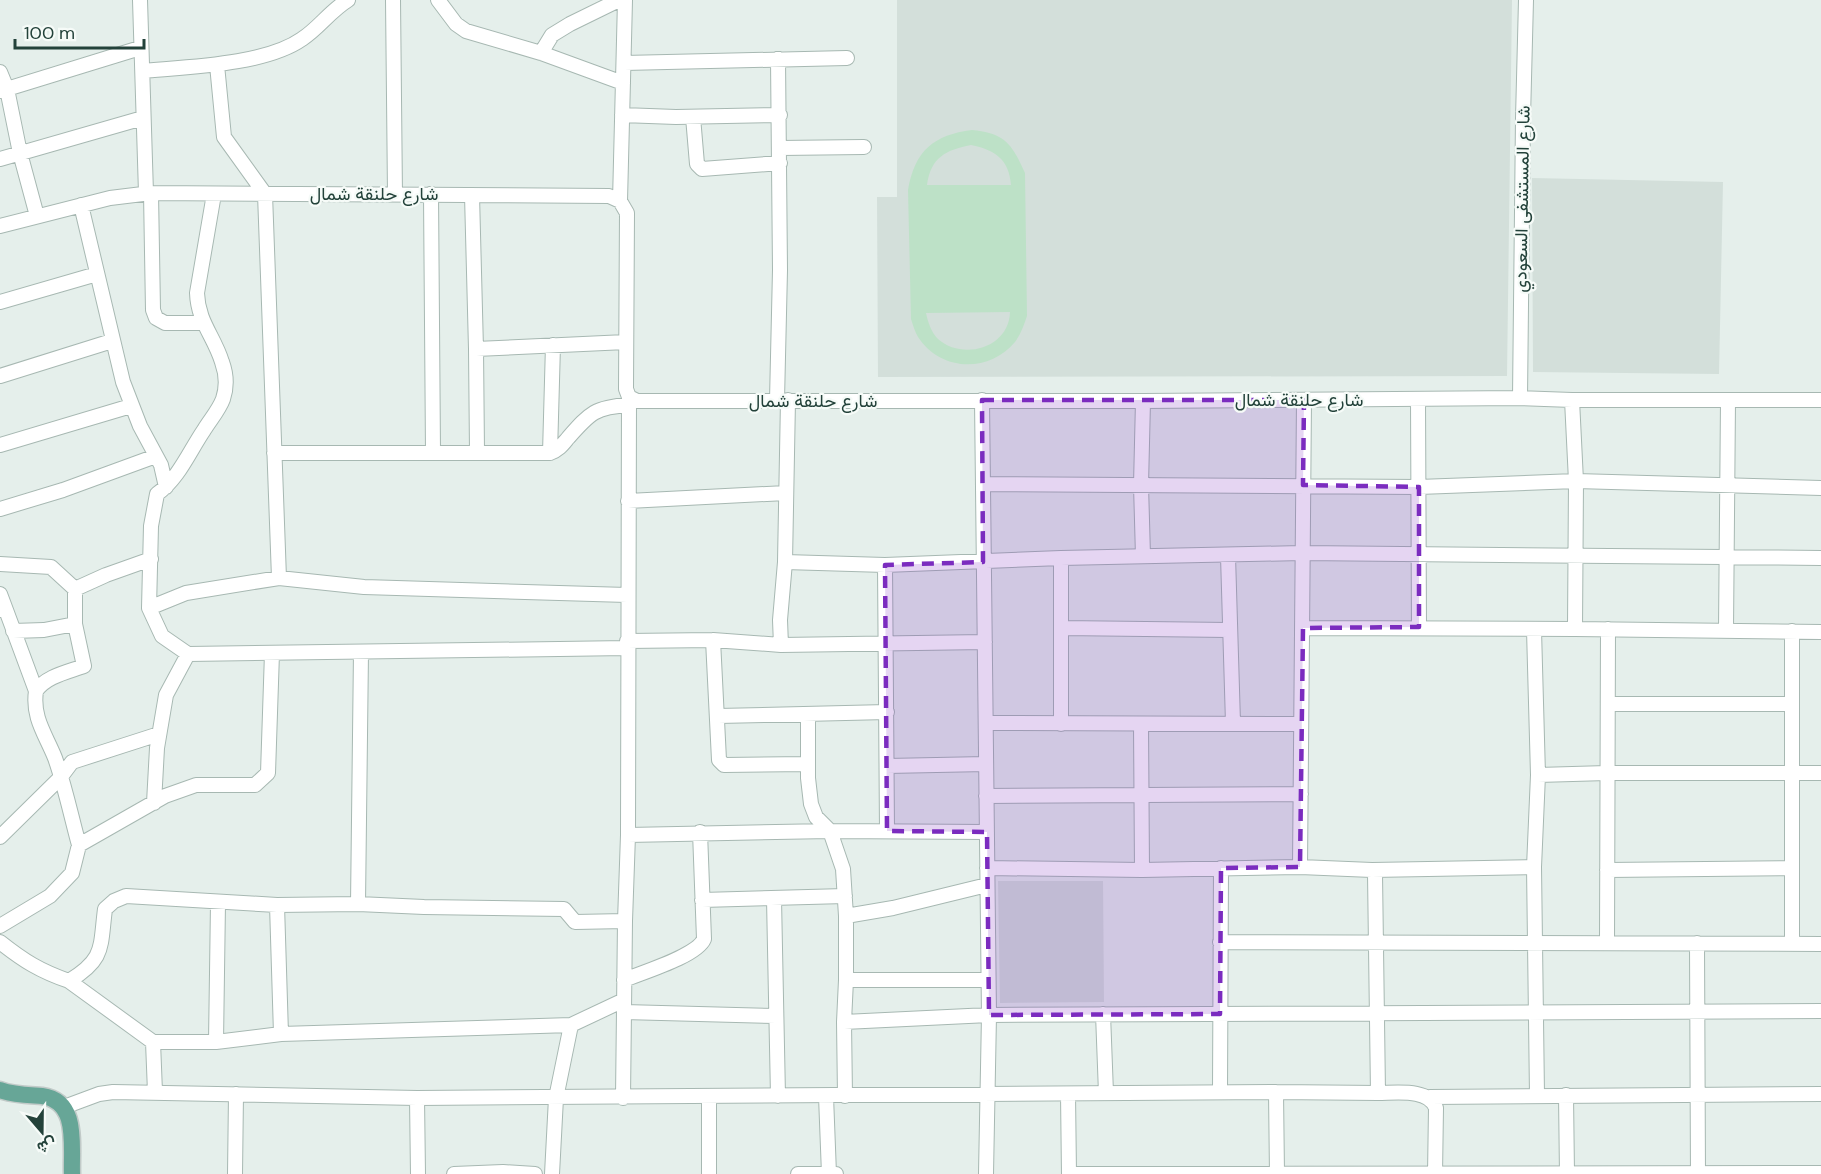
<svg xmlns="http://www.w3.org/2000/svg" width="1821" height="1174" font-family="'DM Sans',Vazirmatn,sans-serif">
<style>
.built{fill:#d3dfda}
.garden{fill:#bde1c7;fill-rule:evenodd}
.lines{fill:none;stroke-linecap:round;stroke-linejoin:round}
.minor-casing{stroke:#a7b8b2;stroke-width:16}
.major-casing{stroke:#c1cac8;stroke-width:19}
.minor{stroke:#fff;stroke-width:14}
.major{stroke:#67a697;stroke-width:16}
.marked{fill:#7b2cbf;fill-opacity:0.2;stroke:#7b2cbf;stroke-width:4.5;stroke-dasharray:12 8;stroke-linejoin:round}
.labels{text-anchor:middle;dominant-baseline:central;stroke-width:4.5;stroke-linejoin:round;paint-order:stroke}
.street-label{font-size:18px;fill:#23423a;stroke:#f6fbf8}
</style>
<rect width="100%" height="100%" fill="#e5efeb"/>
<path class="built" d="M 897,0 L 1512,0 L 1507,376 L 878,377 L 877,197 L 897,197 Z
M 1532,178 L 1723,182 L 1719,374 L 1533,372 Z
M 998,881 L 1103,881 L 1104,1002 L 1000,1003 Z"/>
<path class="garden" d="M 972,130 C 1005,133 1012,144 1025,173 L 1027,316 C 1024,325 1021,334 1015,342 C 989,373 941,372 918,337 C 915,332 913,325 911,319 L 908,190 C 915,150 934,135 972,130 ZM 971,145 C 995,150 1009,159 1011,185 L 927,185 C 931,157 946,150 971,145 ZM 1010,312 C 1009,348 963,361 938,339 C 931,332 928,322 926,313 Z"/>
<g class="lines">
<g class="minor-casing">
<path id="minor" d="M 140,0 L 146,193
M 393,0 L 395,195
M 438,0 L 456,24 L 466,31 L 541,53 L 623,83
M 541,53 L 552,35 L 570,24 L 619,0
M 624,63 L 847,58
M 217,65 L 224,137 L 265,194 L 279,578
M 143,71 C 187,67 265,65 302,39 C 319,28 330,11 348,0
M 0,72 L 7,89 L 20,153 L 37,216
M 0,91 L 140,48
M 622,115 L 676,117 L 780,115
M 693,117 L 697,164 L 702,169 L 780,163
M 780,148 L 864,147
M 0,159 L 143,118
M 151,193 L 153,310 L 156,318 L 165,323 L 203,323
M 214,194 L 197,293 C 198,322 214,336 222,362 C 226,373 227,387 223,399 C 219,410 210,420 204,430 C 189,452 179,478 157,494 L 151,526 L 149,608 L 162,636 L 188,654 L 627,648
M 431,194 L 433,452
M 472,195 L 476,349 L 477,452
M 620,201 L 625,0
M 81,205 L 123,382 L 140,426 L 161,465 L 166,487
M 0,226 L 110,198 L 151,193 L 609,196 L 620,201 L 627,213 L 626,389 L 629,397 L 637,401 L 1143,401 L 1520,398 L 1572,400 L 1821,400
M 0,302 L 97,274
M 476,349 L 626,342
M 0,376 L 112,341
M 1520,398 L 1523,118 L 1526,0
M 1418,399 L 1419,627
M 777,400 L 780,270 L 778,59
M 982,400 L 989,1015 L 986,1174
M 1304,400 L 1300,867 L 1372,870 L 1375,874 L 1378,1093 C 1396,1093 1429,1088 1436,1108 L 1435,1174
M 1572,400 L 1576,481 L 1575,629
M 0,445 L 131,406
M 274,453 L 550,453 C 559,450 563,444 568,438 C 590,413 595,407 629,405
M 550,453 L 553,345
M 983,484 L 1419,487 L 1576,481 L 1821,488
M 628,501 L 786,493
M 0,509 L 63,490 L 156,456
M 1143,556 L 1141,485 L 1143,401
M 1228,556 L 1233,723
M 1061,558 L 1061,724
M 785,562 L 885,565 L 1061,558 L 1302,553 L 1821,558
M 0,564 L 51,567 L 75,589 L 75,624 L 84,666 C 68,672 46,676 36,691
M 885,565 L 887,831
M 75,589 L 106,575 L 151,559
M 0,594 L 6,610
M 149,608 L 186,593 L 279,578 L 364,587 L 627,595
M 0,610 L 6,610 L 36,691 C 32,718 46,735 55,758 C 65,786 71,816 79,845
M 1062,628 L 1229,630
M 1303,628 L 1575,629 L 1821,632
M 1534,630 L 1538,775 L 1534,867 L 1537,1095
M 1726,630 L 1728,401
M 13,631 L 44,630 L 75,624
M 713,640 L 719,760 L 724,765 L 808,764
M 627,641 L 713,640 L 781,645 L 985,642
M 781,645 L 780,620 L 785,562 L 788,400
M 1608,704 L 1792,704
M 808,715 L 808,778 L 811,804 L 816,817 L 830,831 L 843,869 L 846,916 L 846,980 L 844,1022 L 845,1096
M 718,716 L 887,712
M 986,723 L 1301,724
M 1141,724 L 1142,870
M 887,766 L 986,764
M 1538,775 L 1607,773 L 1821,773
M 986,796 L 1301,794
M 154,803 L 157,748 L 166,695 L 188,654
M 628,835 L 830,831 L 987,832
M 0,837 L 60,778 L 72,762 L 159,734
M 987,868 L 1142,870 L 1300,867
M 1372,870 L 1534,867
M 1607,870 L 1792,868
M 774,899 L 778,1096
M 702,900 L 845,896
M 358,904 L 361,652
M 277,905 L 281,1034
M 846,916 L 893,908 L 987,885
M 0,926 L 50,896 L 72,873 L 79,845 L 165,796 L 196,785 L 255,785 L 268,773 L 272,653
M 0,942 C 24,961 40,971 69,981 C 105,959 100,948 105,909 L 114,901 L 126,896 L 277,905 L 358,904 L 424,907 L 564,909 L 575,922 L 625,921
M 1220,942 L 1821,944
M 1607,943 L 1608,629
M 1697,943 L 1698,1174
M 1792,943 L 1792,631
M 624,980 C 643,972 697,956 704,939 L 700,832
M 846,980 L 988,980
M 69,981 L 153,1042 L 216,1042 L 281,1034 L 571,1025 L 624,1000
M 624,1012 L 776,1016
M 1103,1014 L 1106,1093
M 844,1022 L 989,1015 L 1821,1011
M 153,1042 L 155,1092
M 216,1042 L 218,903
M 1220,1092 L 1221,868
M 1276,1092 L 1277,1174
M 1068,1094 L 1069,1174
M 1566,1095 L 1567,1174
M 826,1096 L 829,1174
M 709,1097 L 709,1174
M 1430,1097 L 1821,1094
M 417,1098 L 418,1174
M 623,1098 L 625,921 L 628,835 L 629,397
M 64,1107 L 99,1094 L 113,1092 L 417,1098 L 1276,1092 L 1378,1093
M 235,1174 L 236,1094
M 454,1174 L 503,1172 L 535,1174
M 552,1174 L 556,1098 L 571,1025
M 798,1174 L 836,1174
M 1069,1174 L 1821,1173"/>
</g>
<g class="major-casing">
<path id="major" d="M 0,1090 C 13,1095 28,1095 42,1096 C 79,1101 71,1145 72,1174"/>
</g>
<use href="#minor" class="minor"/>
<use href="#major" class="major"/>
</g>
<path class="marked" d="M 982,400 L 1304,400 L 1303,485 L 1419,487 L 1419,627 L 1303,628 L 1300,867 L 1221,868 L 1220,1014 L 989,1015 L 987,832 L 887,831 L 885,565 L 983,562 Z"/>
<g class="labels">
<g class="street-label">
<text x="374" y="194">شارع حلنقة شمال</text>
<text transform="translate(1522 199) rotate(-89)">شارع المستشفى السعودي</text>
<text x="1299" y="400">شارع حلنقة شمال</text>
<text x="813" y="401">شارع حلنقة شمال</text>
</g>
</g>
<g transform="translate(42 1132) rotate(160)" stroke="#f6fbf8" stroke-width="4.5" paint-order="stroke">
<path d="M0-4.5L10 22L0 15L-10 22Z" fill="#23423a"/>
<text y="-9" font-size="16" font-weight="bold" text-anchor="middle" fill="#23423a">ش</text>
</g>
<path d="M15 39v9h129v-9" fill="none" stroke="#23423a" stroke-width="3"/>
<text x="24" y="39" font-size="18" fill="#23423a" stroke="#f6fbf8" stroke-width="4.5" paint-order="stroke">100 m</text>
</svg>
